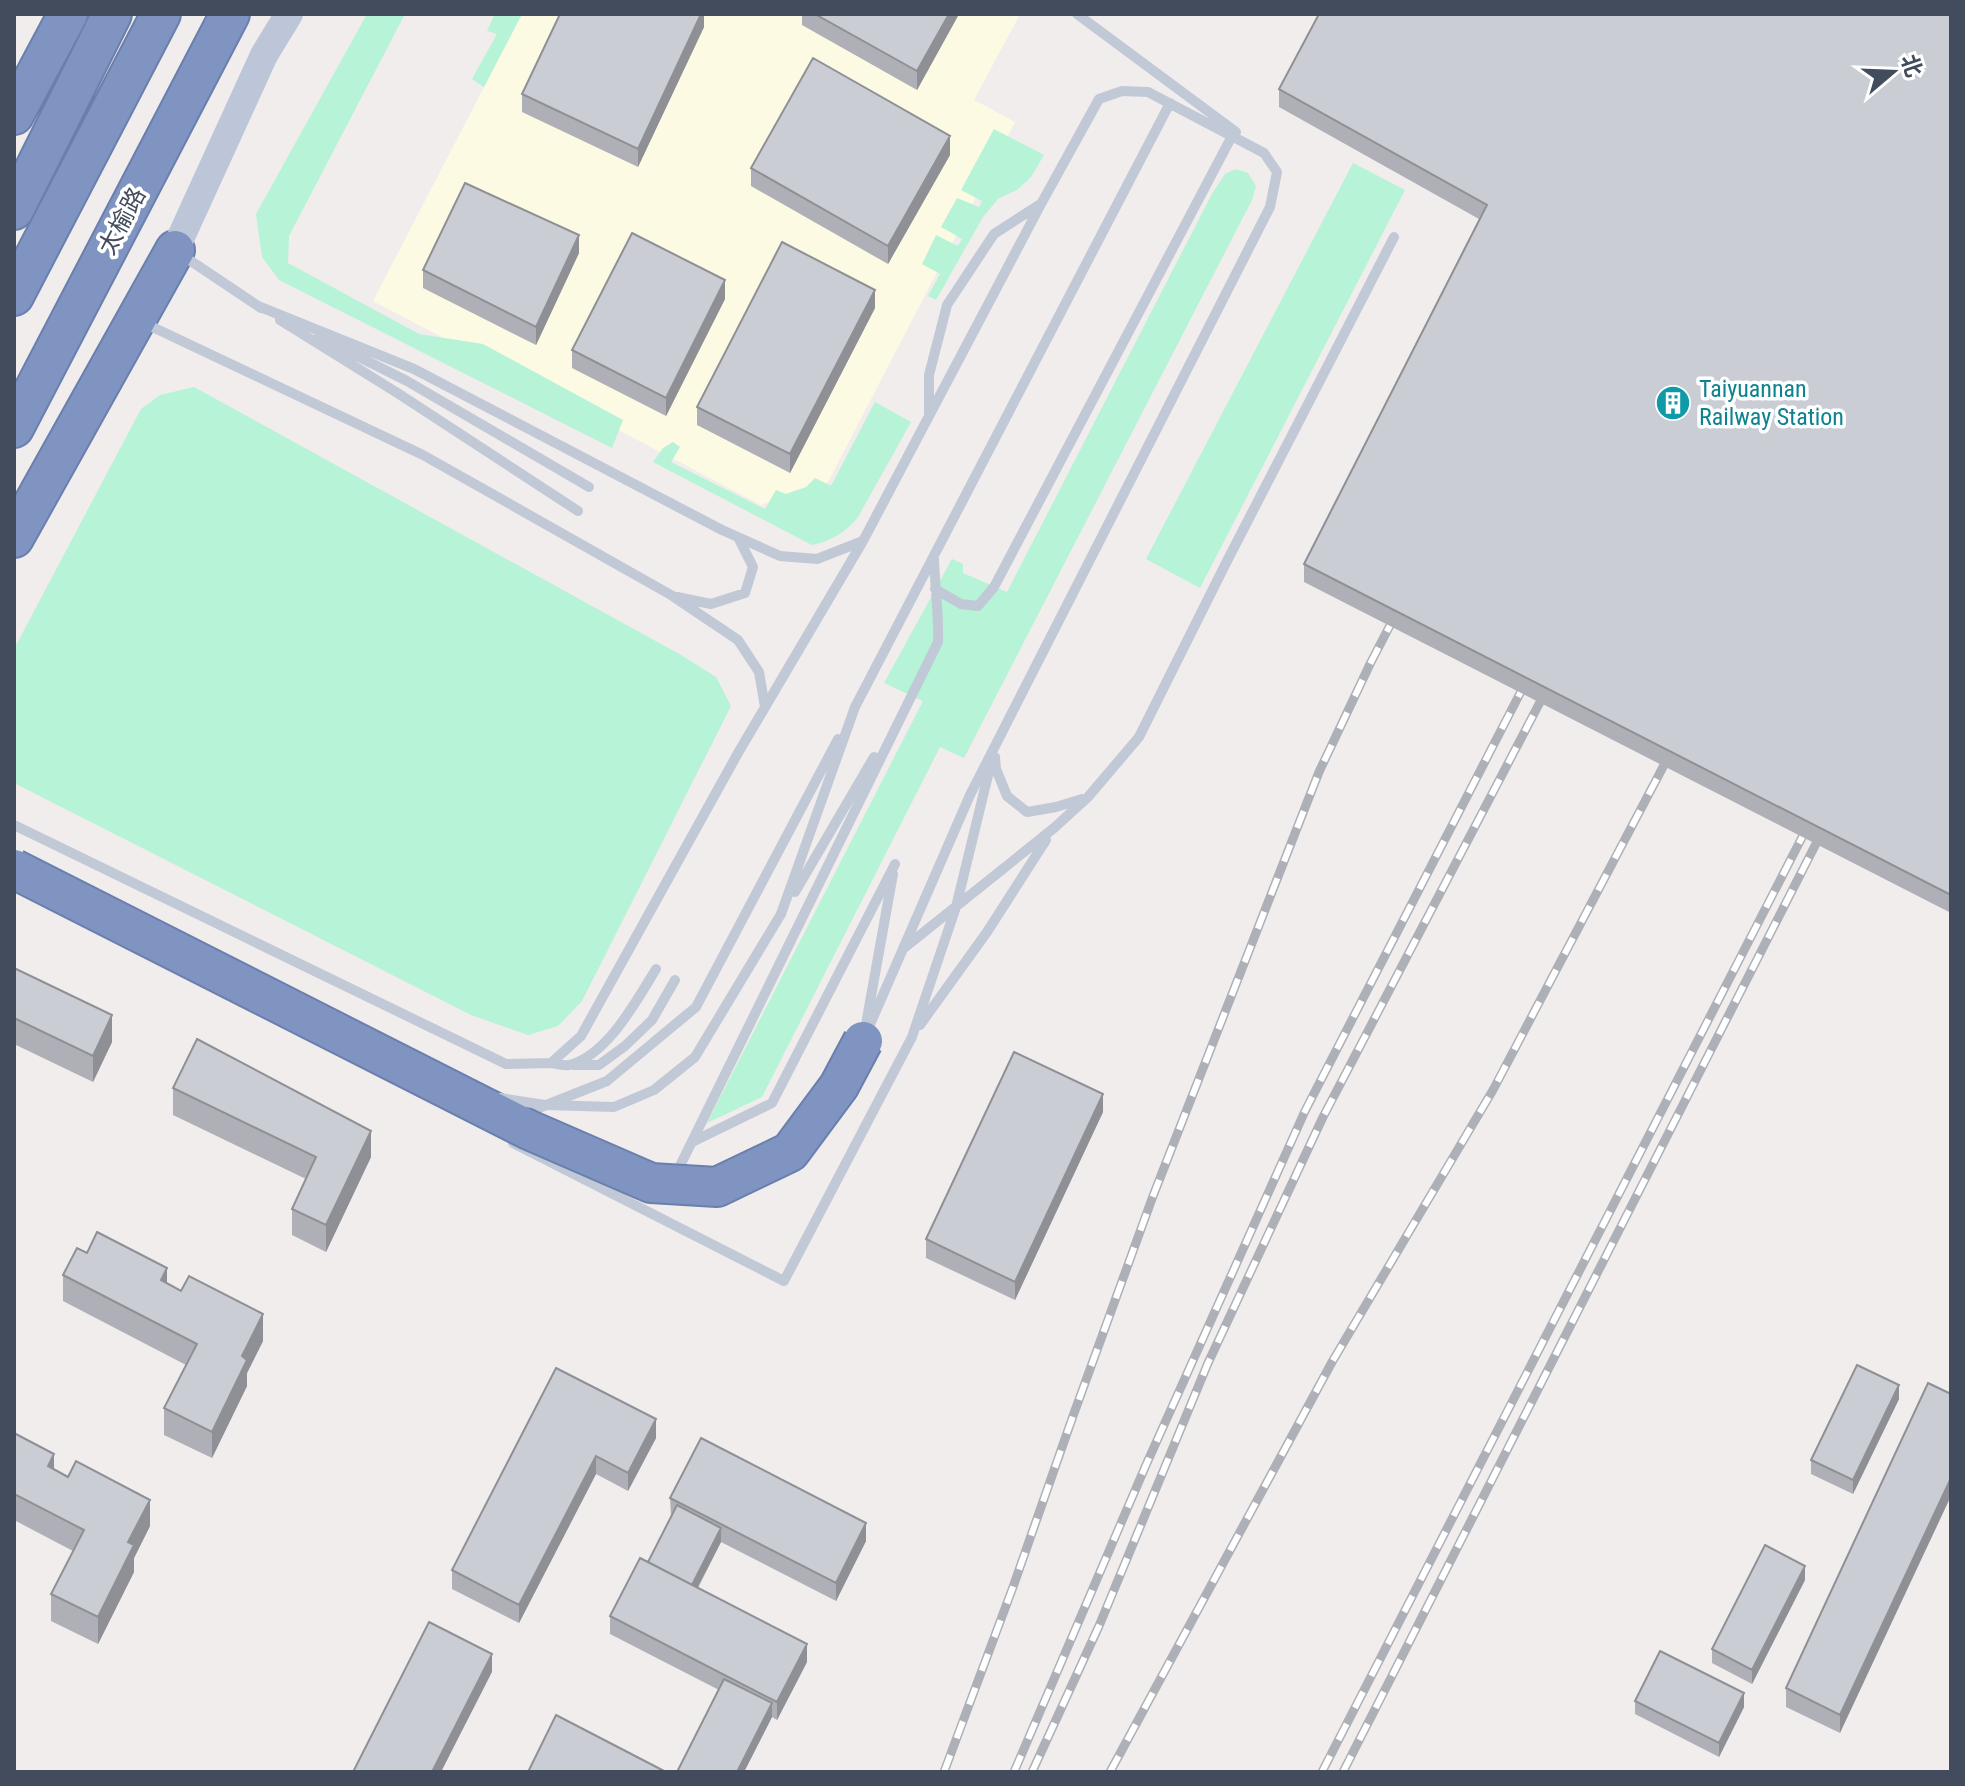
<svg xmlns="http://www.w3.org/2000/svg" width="1965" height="1786" font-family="'Roboto Condensed','Noto Sans SC',sans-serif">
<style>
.commercial{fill:#fdfae3}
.green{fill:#b6f3d7}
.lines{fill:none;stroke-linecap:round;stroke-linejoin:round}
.highway-casing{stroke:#6a7fad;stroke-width:42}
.lane{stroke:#c1c9d6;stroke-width:10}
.secondary{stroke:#bdc6d8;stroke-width:28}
.highway{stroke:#7f94c1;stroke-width:38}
.rail-casing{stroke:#aeb0b8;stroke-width:9}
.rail{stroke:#fff;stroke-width:6;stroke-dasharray:18;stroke-linecap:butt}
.highway-bridge-casing{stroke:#6a7fad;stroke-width:42;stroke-linecap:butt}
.lane-bridge{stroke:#c1c9d6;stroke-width:10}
.highway-bridge{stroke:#7f94c1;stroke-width:38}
.wall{fill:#afb0b7}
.shaded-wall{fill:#8e9095}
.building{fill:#cbcdd5;stroke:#8e9095;stroke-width:2}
.labels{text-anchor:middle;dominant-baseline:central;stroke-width:7;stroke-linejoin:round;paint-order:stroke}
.street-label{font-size:24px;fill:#434c5c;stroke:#fff}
.culture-label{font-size:24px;fill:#0d838f;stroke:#fff;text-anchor:start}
</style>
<rect width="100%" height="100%" fill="#f0edec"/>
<path class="commercial" d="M 522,14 L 1020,14 L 974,100 L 1015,122 L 828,482 L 761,505 L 373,301 Z"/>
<path class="green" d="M 367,14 L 405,14 L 289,236 L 288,263 L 419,334 L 483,344 L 623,420 L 612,448 L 279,280 L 262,257 L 256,214 Z
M 495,14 L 522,14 L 484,87 L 472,79 L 497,34 L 487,31 Z
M 994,129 L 1044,155 L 1031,177 L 1017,190 L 999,198 L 983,217 L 936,300 L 928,296 L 940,274 L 922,264 L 936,235 L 958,246 L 962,239 L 941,227 L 957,198 L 979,207 L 982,201 L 961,190 Z
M 1353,163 L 1405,190 L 1200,588 L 1146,559 Z
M 1236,169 L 1248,173 L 1256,186 L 1252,200 L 964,758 L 940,747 L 762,1097 L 707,1123 L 923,701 L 884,683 L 952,559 L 963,564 L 963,573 L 1007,592 L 1212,194 L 1225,174 Z
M 194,387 L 681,655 L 716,677 L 731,706 L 582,1001 L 558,1026 L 528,1035 L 471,1015 L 14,783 L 14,649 L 141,409 L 160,395 Z
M 875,402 L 911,422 L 858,517 C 848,531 829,542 812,545 L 653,462 L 663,448 L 673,442 L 680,447 L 671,462 L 765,509 L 776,490 L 786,494 L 806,487 L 815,478 L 831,486 Z"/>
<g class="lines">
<g class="highway-casing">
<path id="highway" d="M 14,115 L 68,14
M 14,210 L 112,14
M 14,296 L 161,14
M 14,428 L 230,14
M 14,538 L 175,250"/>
</g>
<path class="lane" d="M 1077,14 L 1236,132
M 182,255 L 261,308
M 258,306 L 414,369 L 722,530 L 780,556 L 817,559 L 863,541 L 1041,204 L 1099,99 L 1122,91 L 1148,92 L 1264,153 L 1277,172 L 1270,207 L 970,795 L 865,1036
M 280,320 L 399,394 L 578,511
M 144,323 L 423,455 L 671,595 L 738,640 L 759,672 L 765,707
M 319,337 L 407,381 L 589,487
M 929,413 L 929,375 L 947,305 L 994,234 L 1039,205
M 935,589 L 961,604 L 978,606 L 994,587 L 1232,136
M 677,597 L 711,604 L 745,593 L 753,567 L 738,537
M 995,757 L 996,769 L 1007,796 L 1027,812 L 1056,807 L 1082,799
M 14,825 L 506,1064 L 551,1063 L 581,1036 L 738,753 L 863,541
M 795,892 L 874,757
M 781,914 L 855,707 L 1170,103
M 904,948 L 1054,828 L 1088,797 L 1139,737 L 1226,563 L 1394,237
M 866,1024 L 893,874
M 920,1025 L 987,932 L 1046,840
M 551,1063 C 556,1064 564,1066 569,1065 C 607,1056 637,1000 656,969
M 573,1065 L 599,1065 L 625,1046 L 652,1020 L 675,980
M 521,1115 L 607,1081 L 696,1007 L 838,739
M 692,1142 L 772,1103 L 895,864
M 513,1143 L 784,1281 L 912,1037 L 956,907 L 991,763
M 674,1178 L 938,642 C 939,614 935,587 934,559"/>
<path class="secondary" d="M 175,250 L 264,55 L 289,14"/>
<use href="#highway" class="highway"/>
<g class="rail-casing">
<path id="rail" d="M 944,1772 L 1013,1587 L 1073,1416 L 1153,1196 L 1319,772 L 1370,664 L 1400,606
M 1014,1772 L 1146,1465 L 1305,1111 L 1530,674
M 1032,1772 L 1099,1626 L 1208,1363 L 1323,1117 L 1549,685
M 1110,1772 L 1332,1362 L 1493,1090 L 1673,748
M 1322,1772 L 1813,816
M 1343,1772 L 1825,826"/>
</g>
<use href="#rail" class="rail"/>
<g class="highway-bridge-casing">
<path id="highway-bridge" d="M 14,869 L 529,1130 L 651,1183 L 717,1187 L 790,1152 L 839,1086 L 863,1041"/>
</g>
<path class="lane-bridge" d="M 500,1098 L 545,1105 L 614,1107 L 654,1090 L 695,1057 L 781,914"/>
<use href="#highway-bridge" class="highway-bridge"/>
</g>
<path class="wall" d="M 704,14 L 704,27 L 638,167 L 522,112 L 522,94 Z
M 802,14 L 959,14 L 917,90 L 802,25 Z
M 1951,14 L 1951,913 L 1304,582 L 1304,564 L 1479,219 L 1279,107 L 1279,89 Z
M 950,155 L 888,264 L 751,186 L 751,168 Z
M 579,253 L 536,345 L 423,288 L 423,270 Z
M 725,299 L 666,416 L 572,368 L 572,350 Z
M 875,308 L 790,473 L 697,425 L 697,407 Z
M 14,968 L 112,1042 L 93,1082 L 14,1044 Z
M 173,1088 L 371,1157 L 326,1252 L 292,1235 L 292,1209 L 306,1179 L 173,1115 Z
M 1103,1112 L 1015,1300 L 926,1258 L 926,1239 Z
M 87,1253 L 167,1284 L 263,1341 L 247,1373 L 247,1386 L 212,1458 L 164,1435 L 164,1408 L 186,1365 L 63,1301 L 63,1275 Z
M 556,1368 L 656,1438 L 628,1491 L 596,1474 L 519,1623 L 452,1589 L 452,1570 Z
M 1951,1394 L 1840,1733 L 1786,1707 L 1786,1688 Z
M 1899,1399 L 1853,1494 L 1811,1474 L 1811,1460 Z
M 14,1433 L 54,1470 L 150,1526 L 134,1558 L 134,1572 L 98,1644 L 51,1621 L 51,1594 L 73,1551 L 14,1520 Z
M 670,1498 L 866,1541 L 836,1601 L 721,1542 L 698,1588 L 807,1662 L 777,1720 L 772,1717 L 744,1772 L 677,1772 L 719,1690 L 610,1634 L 610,1616 L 648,1562 L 671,1516 Z
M 1805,1580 L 1752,1684 L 1712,1663 L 1712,1649 Z
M 1635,1701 L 1744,1707 L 1719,1757 L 1635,1714 Z"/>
<path class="shaded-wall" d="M 701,14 L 704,14 L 704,27 L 638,167 L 638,149 Z
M 949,14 L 959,14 L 917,90 L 917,71 Z
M 950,136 L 950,155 L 888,264 L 888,246 Z
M 579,235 L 579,253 L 536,345 L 536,327 Z
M 725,280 L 725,299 L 666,416 L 666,398 Z
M 875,290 L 875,308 L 790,473 L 790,454 Z
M 112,1015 L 112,1042 L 93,1082 L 93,1056 Z
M 1103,1094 L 1103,1112 L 1015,1300 L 1015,1282 Z
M 371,1131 L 371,1157 L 326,1252 L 326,1225 Z
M 167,1268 L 167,1295 L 161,1280 Z
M 263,1314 L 263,1341 L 247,1373 L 247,1386 L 212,1458 L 212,1432 L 242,1356 Z
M 1899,1385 L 1899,1399 L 1853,1494 L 1853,1480 Z
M 656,1419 L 656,1438 L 628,1491 L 628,1473 Z
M 54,1454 L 54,1481 L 48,1466 Z
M 596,1456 L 596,1474 L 519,1623 L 519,1605 Z
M 1951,1478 L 1951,1496 L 1840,1733 L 1840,1715 Z
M 150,1500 L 150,1526 L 134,1558 L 134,1572 L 98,1644 L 98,1617 L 128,1542 Z
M 866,1523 L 866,1541 L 836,1601 L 836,1583 Z
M 721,1528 L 721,1542 L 690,1602 L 690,1588 Z
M 1805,1566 L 1805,1580 L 1752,1684 L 1752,1670 Z
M 807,1644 L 807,1662 L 777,1720 L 777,1702 Z
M 492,1654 L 492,1672 L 441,1772 L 432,1772 Z
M 1744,1693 L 1744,1707 L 1719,1757 L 1719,1743 Z
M 772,1703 L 772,1717 L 744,1772 L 737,1772 Z"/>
<path class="building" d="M 560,14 L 701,14 L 638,149 L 522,94 Z
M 815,14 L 949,14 L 917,71 Z
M 1319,14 L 1951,14 L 1951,895 L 1304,564 L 1487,205 L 1279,89 Z
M 813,58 L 950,136 L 888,246 L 751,168 Z
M 465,183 L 579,235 L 536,327 L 423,270 Z
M 632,233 L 725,280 L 666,398 L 572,350 Z
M 782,242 L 875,290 L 790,454 L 697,407 Z
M 14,968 L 112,1015 L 93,1056 L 14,1018 Z
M 197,1039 L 371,1131 L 326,1225 L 292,1209 L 316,1157 L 173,1088 Z
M 1014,1052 L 1103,1094 L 1015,1282 L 926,1239 Z
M 97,1232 L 167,1268 L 161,1280 L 181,1291 L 189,1276 L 263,1314 L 242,1356 L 247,1360 L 212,1432 L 164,1408 L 197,1344 L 63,1275 L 77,1248 L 87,1253 Z
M 1857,1365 L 1899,1385 L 1853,1480 L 1811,1460 Z
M 556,1368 L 656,1419 L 628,1473 L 596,1456 L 519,1605 L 452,1570 Z
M 1928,1383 L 1951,1394 L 1951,1478 L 1840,1715 L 1786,1688 Z
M 14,1433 L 54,1454 L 48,1466 L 68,1477 L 76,1461 L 150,1500 L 128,1542 L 134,1545 L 98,1617 L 51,1594 L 84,1530 L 14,1494 Z
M 701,1438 L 866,1523 L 836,1583 L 670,1498 Z
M 677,1505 L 721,1528 L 692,1585 L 648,1562 Z
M 1765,1545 L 1805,1566 L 1752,1670 L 1712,1649 Z
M 640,1558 L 807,1644 L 777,1702 L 610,1616 Z
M 429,1622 L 492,1654 L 432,1772 L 353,1772 Z
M 1660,1651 L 1744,1693 L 1719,1743 L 1635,1701 Z
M 724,1679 L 772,1703 L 737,1772 L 677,1772 Z
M 556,1715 L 666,1772 L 528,1772 Z"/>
<defs>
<g id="building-disc" transform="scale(1.8)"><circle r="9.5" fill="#0f9aa8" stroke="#fff"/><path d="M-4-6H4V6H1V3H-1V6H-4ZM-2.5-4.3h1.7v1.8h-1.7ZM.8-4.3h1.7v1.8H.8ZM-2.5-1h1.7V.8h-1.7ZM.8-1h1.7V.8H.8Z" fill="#fff"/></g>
</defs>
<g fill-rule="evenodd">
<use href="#building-disc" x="1673" y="403"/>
</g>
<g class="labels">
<g class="street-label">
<text transform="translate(122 221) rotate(-62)">太榆路</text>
</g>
<g class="culture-label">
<text x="1699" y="389">Taiyuannan<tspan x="1699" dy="28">Railway Station</tspan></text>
</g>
</g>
<rect width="1965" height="1786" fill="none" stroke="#434c5c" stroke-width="32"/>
<g transform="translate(1893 72) rotate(71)" stroke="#ffffff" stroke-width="6" paint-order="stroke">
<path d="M0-6L14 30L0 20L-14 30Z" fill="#434c5c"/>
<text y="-12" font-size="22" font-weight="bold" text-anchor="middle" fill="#434c5c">北</text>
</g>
</svg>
